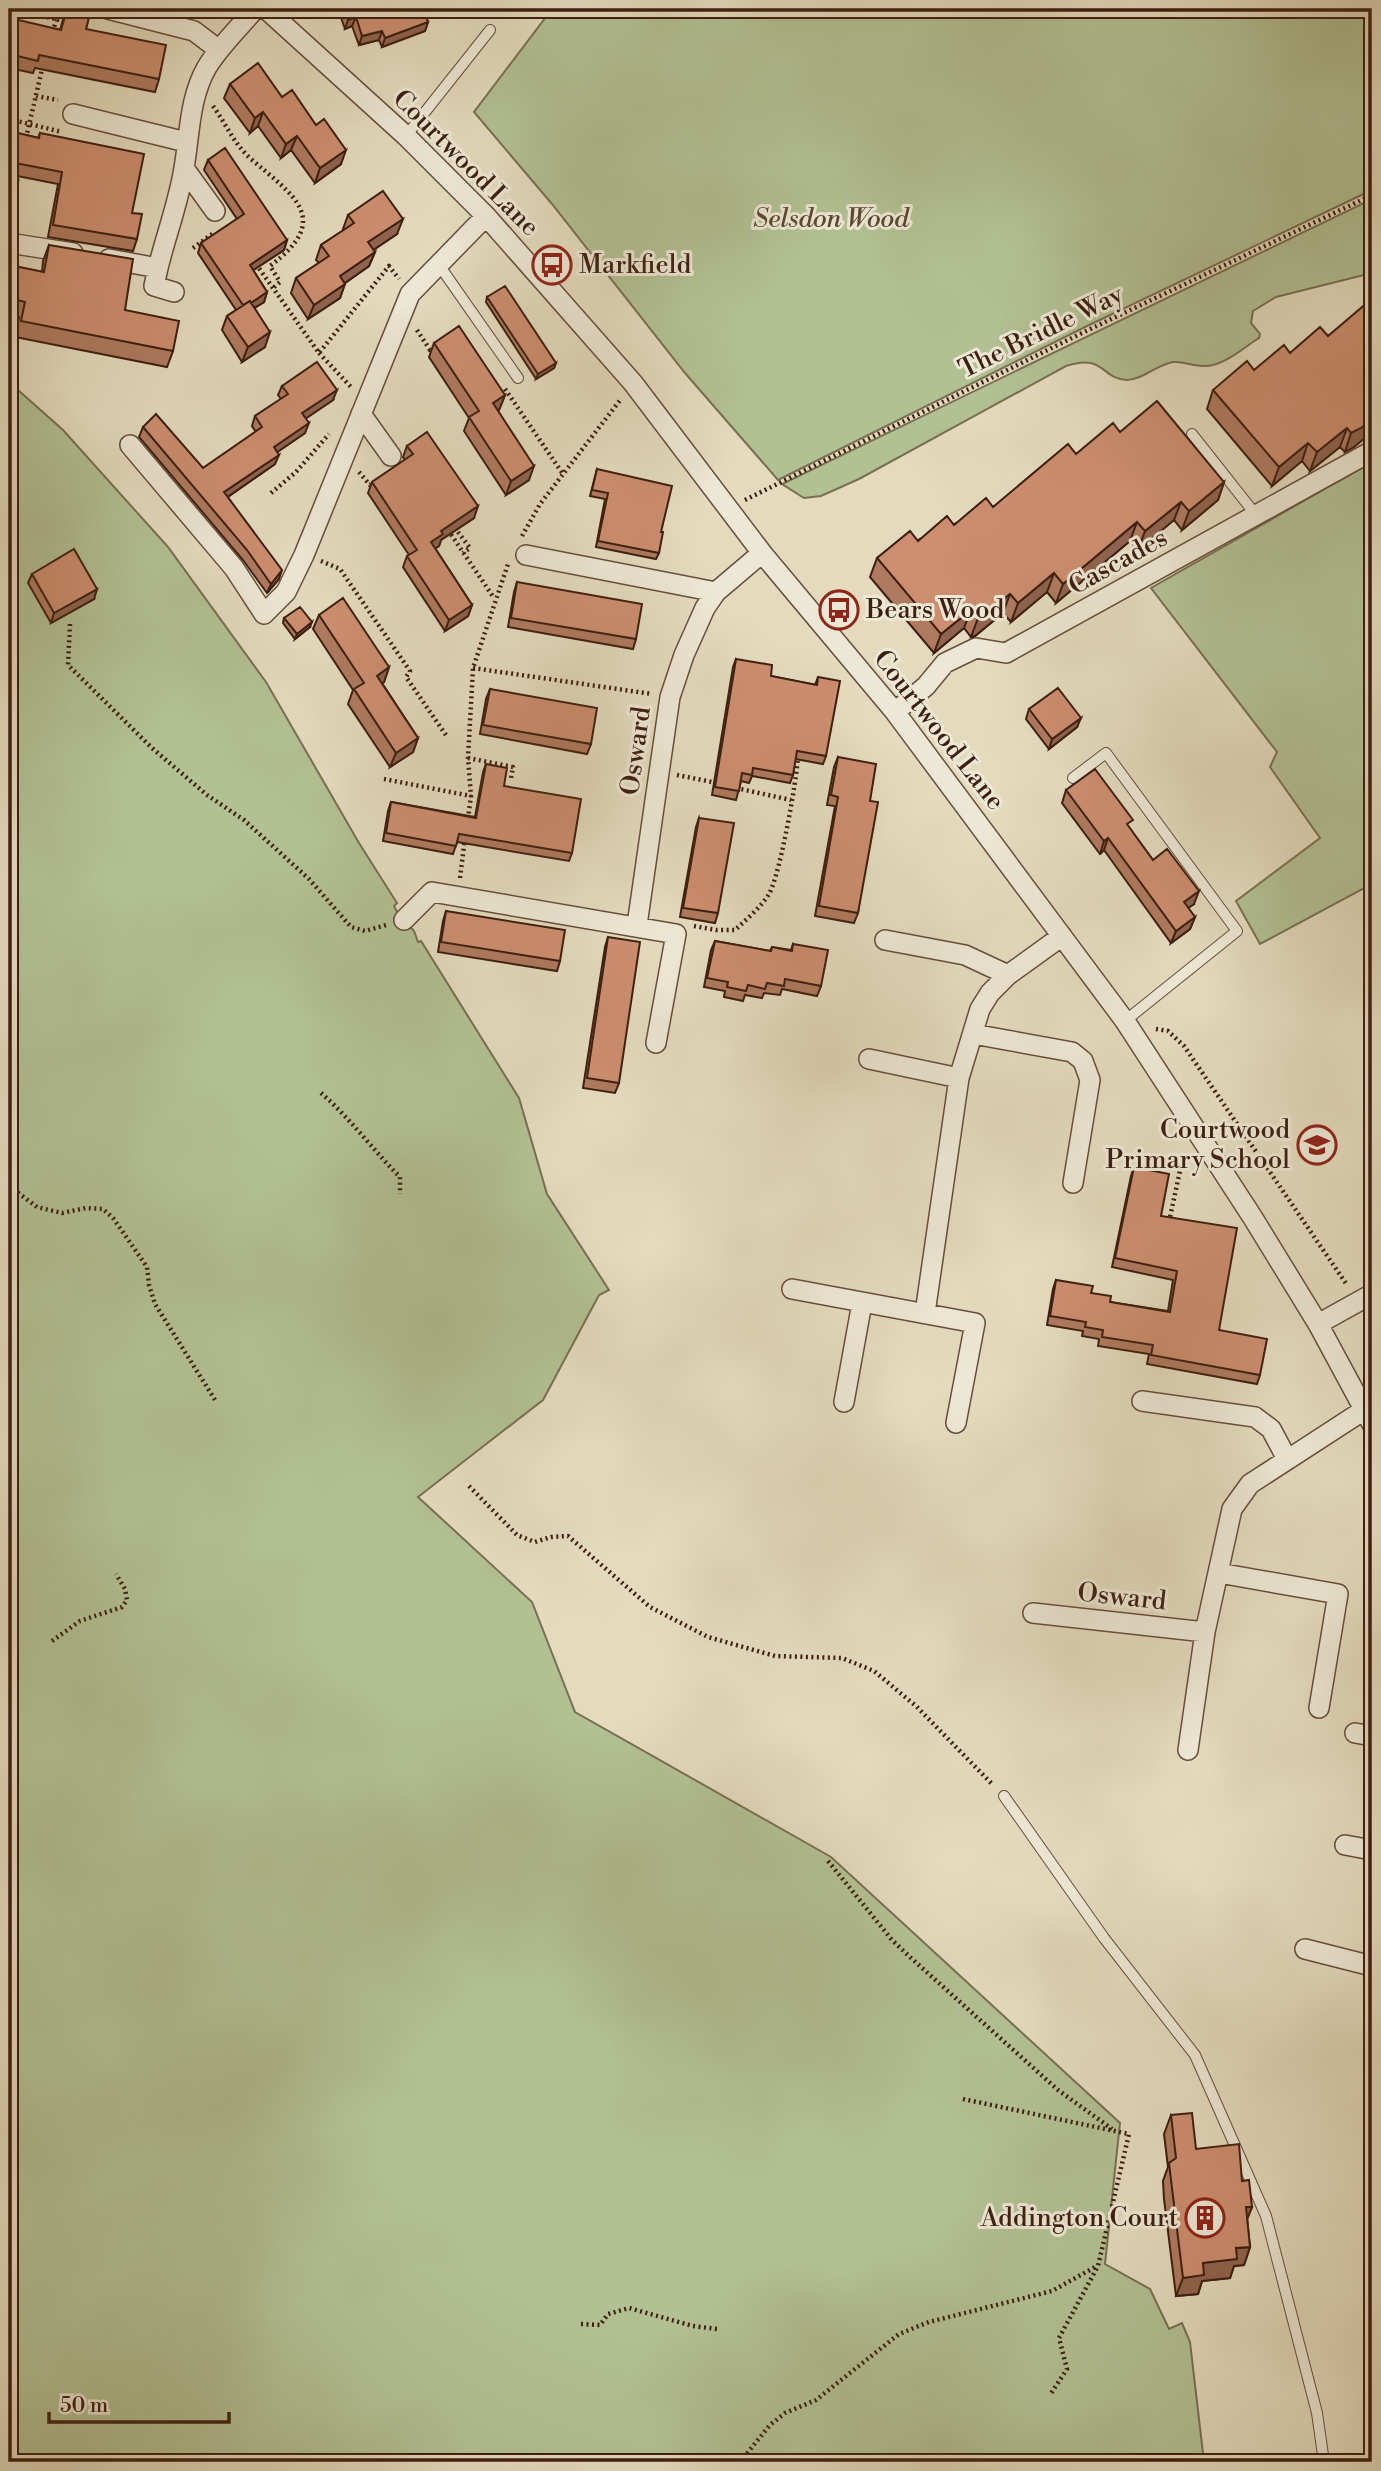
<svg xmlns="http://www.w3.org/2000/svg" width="1381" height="2471" font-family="'Libre Bodoni',serif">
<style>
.green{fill:#b2c194;stroke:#787052;stroke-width:2}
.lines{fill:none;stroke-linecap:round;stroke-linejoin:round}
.service-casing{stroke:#674e3c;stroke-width:12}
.minor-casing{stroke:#674e3c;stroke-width:22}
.path{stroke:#3d1f10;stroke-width:4.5;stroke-dasharray:2 3.5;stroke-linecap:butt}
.service{stroke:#ede8d5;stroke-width:10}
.minor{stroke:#ede8d5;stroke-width:19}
.wall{fill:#af7a5f;stroke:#3d1f10;stroke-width:2}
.shaded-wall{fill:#8f634e;stroke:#3d1f10;stroke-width:2}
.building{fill:#cc8e6f;stroke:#3d1f10;stroke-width:2}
.labels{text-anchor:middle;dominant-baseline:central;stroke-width:6;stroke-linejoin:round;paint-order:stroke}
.street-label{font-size:26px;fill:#3d1f10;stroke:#ede8d5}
.park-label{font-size:26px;font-style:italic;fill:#5a4831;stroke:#ede8d5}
.poi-label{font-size:26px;fill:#3d1f10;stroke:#ede8d5;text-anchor:start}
</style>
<rect width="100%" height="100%" fill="#e4dbbf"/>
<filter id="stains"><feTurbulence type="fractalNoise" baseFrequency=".00286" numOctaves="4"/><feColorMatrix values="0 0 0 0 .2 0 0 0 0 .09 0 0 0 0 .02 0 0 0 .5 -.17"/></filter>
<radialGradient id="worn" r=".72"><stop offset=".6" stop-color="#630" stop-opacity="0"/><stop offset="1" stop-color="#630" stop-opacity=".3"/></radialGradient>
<path class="green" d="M 552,9 L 1372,9 L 1372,190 L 1083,328 L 778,480 L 685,373 L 552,204 L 474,112 Z
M 1372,199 L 1372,273 L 1276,297 L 1253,311 L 1251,323 L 1260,334 L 1259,338 C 1243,348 1225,365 1206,366 C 1195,367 1184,361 1173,362 C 1158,364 1142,380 1127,380 C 1101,379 1104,353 1066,366 L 859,479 L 821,496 L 804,498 L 782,484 Z
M 9,382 L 63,430 L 168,547 L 266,682 L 359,843 L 397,903 L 394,906 L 396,910 L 414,931 L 418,942 L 421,941 L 519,1098 L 547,1194 L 609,1290 L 599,1295 L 543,1400 L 418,1497 L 532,1602 L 575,1712 L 831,1857 L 1120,2123 L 1105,2264 L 1150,2289 L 1169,2329 L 1182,2323 L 1190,2342 L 1204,2462 L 9,2462 Z
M 1372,462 L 1372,884 L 1260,944 L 1236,901 L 1320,838 L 1270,767 L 1277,752 L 1151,588 Z"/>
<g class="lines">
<g class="service-casing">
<path id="service" d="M 406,136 L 490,30
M 439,265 L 518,378
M 1192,434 L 1256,515
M 1073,778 L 1106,753 L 1237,931 L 1125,1021
M 1004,1796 L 1104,1938 L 1195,2055 L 1266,2216 L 1317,2413 L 1324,2462"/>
</g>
<g class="minor-casing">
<path id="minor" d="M 108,9 L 194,31 L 219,50
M 266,9 L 406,136 L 486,216 L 633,383 L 762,553 L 895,712 L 1125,1021 L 1253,1218 L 1318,1324 L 1372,1424
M 73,114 L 186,142
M 184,168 L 215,211
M 15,244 L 73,253
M 109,259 L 158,268 C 166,235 179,201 184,168 C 190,134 189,98 207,67 C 220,46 239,28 255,9
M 158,268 L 154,286 L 174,292
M 361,414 L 391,456
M 130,445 L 234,568 L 264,614 L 286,592 L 304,555 L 410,294 L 486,216
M 526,555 L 716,592
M 895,712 L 926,686 L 945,663 L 976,648 L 1006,653 L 1372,451
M 404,920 L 432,892 L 676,934 L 656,1043
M 637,925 L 670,697 L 684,655 L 705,608 L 716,592 L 762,553
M 885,940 L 965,955 L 1008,975
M 973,1034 L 1072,1052 L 1083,1061 L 1090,1080 L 1073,1183
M 869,1059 L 959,1078
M 792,1289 L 975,1323 L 956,1423
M 925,1313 L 959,1078 L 980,1009 L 990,993 L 1008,975 L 1062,936
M 1318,1324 L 1372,1294
M 1142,1401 L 1255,1417 L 1271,1429 L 1287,1459
M 844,1402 L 862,1303
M 1219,1573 L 1338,1594 L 1319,1708
M 1033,1613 L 1205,1632
M 1355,1733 L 1372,1736
M 1188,1750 L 1205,1632 L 1232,1509 L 1250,1484 L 1364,1410
M 1345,1845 L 1372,1850
M 1305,1949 L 1372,1966"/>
</g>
<path class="path" d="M 60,9 L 57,19 L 67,21
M 9,10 L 57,19 L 52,33
M 36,96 L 58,100
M 213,106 C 226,124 234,144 251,159 C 294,196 333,219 270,266 L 280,282 L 273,288
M 9,119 L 62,132
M 26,138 L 43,65
M 9,224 L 19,171
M 193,248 L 215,232
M 256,264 L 319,353 L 389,266 L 399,279
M 417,330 L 430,350 L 435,346
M 319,353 L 352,388
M 505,389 L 563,474
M 359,472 L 370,485 L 374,482
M 271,493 L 296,472 L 329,434
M 745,500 L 1082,333 L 1372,195
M 448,530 L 494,598
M 458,532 L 470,548 L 463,553
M 522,536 L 540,504 L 621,399
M 321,561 L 340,569 L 410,671 L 406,677 L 448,738
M 70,624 L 68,665 L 152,748 L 207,795 L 244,820 L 309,879 L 351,927 L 365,931 L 386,925
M 473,668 L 652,694
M 468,758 L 513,767 L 511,778
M 677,775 L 717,783
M 384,779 L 471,796
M 736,788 L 791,800
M 468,819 L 471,796 L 468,758 L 473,668 L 508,564
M 460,878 L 465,838
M 694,926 L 716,930 L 735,930 C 747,919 761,907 769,894 C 780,875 797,779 798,756
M 1156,1029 L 1168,1031 L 1184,1046 L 1347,1285
M 321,1093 C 350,1118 373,1150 400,1177 L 400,1194
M 9,1186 L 37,1207 L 62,1213 L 86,1208 L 103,1209 L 113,1218 L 147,1267 L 149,1285 L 155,1304 L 215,1400
M 1169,1222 L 1184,1152
M 469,1486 L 517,1535 L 535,1542 L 551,1537 L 568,1536 L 650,1607 L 708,1637 L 775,1656 L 842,1658 L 874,1671 L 916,1706 L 993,1785
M 52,1641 L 80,1621 L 122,1607 L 127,1600 L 125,1589 L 116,1574
M 828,1861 L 892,1940 L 911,1958 L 1058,2090 L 1112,2129
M 963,2099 L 1129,2134 L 1098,2266 L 1059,2338 L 1067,2369 L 1050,2395
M 581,2324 L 600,2325 L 608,2314 L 629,2308 L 693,2326 L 717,2329
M 740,2462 L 770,2425 L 785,2413 L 816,2400 L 899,2334 L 929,2322 L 1052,2291 L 1097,2266"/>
<use href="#service" class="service"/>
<use href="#minor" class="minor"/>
</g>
<path class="wall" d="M 66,9 L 91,9 L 86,29 L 159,79 L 155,92 L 35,68 L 33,73 L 9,68 L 9,21 L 60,30 Z
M 338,9 L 423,9 L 428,22 L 425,31 L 382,47 L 379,40 L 359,45 L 352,26 L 345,29 Z
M 230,84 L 282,97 L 341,164 L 315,183 L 291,150 L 281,158 L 258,126 L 250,133 L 224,98 Z
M 9,131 L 38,138 L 40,133 L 132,213 L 137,239 L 133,251 L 48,237 L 58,184 L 12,175 L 10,181 L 9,180 Z
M 208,160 L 287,240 L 284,250 L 253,270 L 267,292 L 264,302 L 254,308 L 265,347 L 242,362 L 222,330 L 227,316 L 236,310 L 198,253 L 201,243 L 237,219 L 204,170 Z
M 348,215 L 397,234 L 373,250 L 375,252 L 369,266 L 345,283 L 340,298 L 308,319 L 291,293 L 296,278 L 319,263 L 316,260 L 321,245 L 344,230 L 343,229 Z
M 49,245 L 173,351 L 167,367 L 15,337 L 19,317 L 9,315 L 9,265 L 42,272 L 43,261 Z
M 487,297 L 556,363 L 554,368 L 536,379 L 486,302 Z
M 1372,307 L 1372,432 L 1354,447 L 1345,452 L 1340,447 L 1310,471 L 1302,461 L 1272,486 L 1207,409 L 1213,390 L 1290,353 L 1328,336 Z
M 434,343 L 505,395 L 499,410 L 498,411 L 529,480 L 506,495 L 464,431 L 469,418 L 429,357 Z
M 282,386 L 333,400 L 306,418 L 305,433 L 277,452 L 275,464 L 228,497 L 279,579 L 267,593 L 243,560 L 139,437 L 143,427 L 203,468 L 256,432 L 252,426 L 255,416 L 281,399 L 278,395 Z
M 1120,432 L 1224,482 L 1218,500 L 1182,530 L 1174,520 L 1138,550 L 1130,541 L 1056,603 L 1047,592 L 1011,622 L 1003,613 L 975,636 L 971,637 L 964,628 L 934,653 L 870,577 L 877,558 L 993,507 L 1076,454 Z
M 407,446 L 474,518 L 441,540 L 439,546 L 435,548 L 472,605 L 468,616 L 445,631 L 403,567 L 407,556 L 409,555 L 368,493 L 372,482 L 405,460 L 403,457 Z
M 597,469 L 661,532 L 659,553 L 656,559 L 596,547 L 605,499 L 590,496 Z
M 32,574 L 94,599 L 51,623 L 28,583 Z
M 517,582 L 636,639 L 633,649 L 508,627 L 514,592 Z
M 319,615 L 389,667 L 384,682 L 382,683 L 418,738 L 413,752 L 390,767 L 348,704 L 353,690 L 313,629 Z
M 284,618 L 310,627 L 295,639 L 283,623 Z
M 736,659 L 771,676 L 815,685 L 818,677 L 826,756 L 823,764 L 795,759 L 793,775 L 790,783 L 752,776 L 749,783 L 741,781 L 736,800 L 712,795 L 733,667 Z
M 490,689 L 591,744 L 587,754 L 480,734 L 486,699 Z
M 1029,709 L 1077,727 L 1049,749 L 1026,719 Z
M 838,757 L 870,801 L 858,913 L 854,923 L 815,916 L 835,806 L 827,805 L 834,767 Z
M 486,764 L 504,786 L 572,853 L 569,861 L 457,842 L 453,854 L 383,841 L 388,811 L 391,802 L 475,817 L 483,772 Z
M 1066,790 L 1130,829 L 1153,860 L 1194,904 L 1188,908 L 1195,917 L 1190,929 L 1171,943 L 1104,850 L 1100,854 L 1062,803 Z
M 699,818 L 718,913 L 715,923 L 680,917 L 696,827 Z
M 446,911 L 560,961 L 557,971 L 438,952 L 443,921 Z
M 608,937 L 619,1083 L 615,1093 L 583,1088 L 605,947 Z
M 715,941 L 770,951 L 772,947 L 791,950 L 793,944 L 821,986 L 817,996 L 782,989 L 780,995 L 764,993 L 762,998 L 745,995 L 743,1001 L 724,997 L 725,991 L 704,987 L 711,950 Z
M 1134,1167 L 1161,1216 L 1219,1330 L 1260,1375 L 1257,1384 L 1147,1364 L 1149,1354 L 1098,1346 L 1099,1339 L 1082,1336 L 1083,1331 L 1047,1325 L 1053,1289 L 1056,1280 L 1091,1293 L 1110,1302 L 1168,1311 L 1173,1280 L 1112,1267 L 1131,1176 Z
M 1171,2115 L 1196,2149 L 1242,2181 L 1252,2207 L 1247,2218 L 1250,2247 L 1244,2265 L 1234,2266 L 1230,2278 L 1202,2281 L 1198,2294 L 1176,2296 L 1164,2199 L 1163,2181 L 1168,2167 L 1164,2134 Z"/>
<path class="shaded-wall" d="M 356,17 L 352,26 L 345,29 L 348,20 Z
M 428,22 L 425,31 L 382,47 L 385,38 Z
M 382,31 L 379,40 L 359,45 L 362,36 Z
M 263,112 L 258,126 L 250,133 L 255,118 Z
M 297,136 L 291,150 L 281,158 L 286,144 Z
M 346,150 L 341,164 L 315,183 L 320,168 Z
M 403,219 L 397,234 L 363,257 L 368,242 Z
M 287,240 L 284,250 L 246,275 L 250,265 Z
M 375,252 L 369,266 L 335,290 L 340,276 Z
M 345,284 L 340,298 L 308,319 L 314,305 Z
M 267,292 L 264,302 L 240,317 L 244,307 Z
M 270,332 L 265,347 L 242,362 L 248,347 Z
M 556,363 L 554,368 L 536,379 L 538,374 Z
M 337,390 L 333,400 L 299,423 L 302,413 Z
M 505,395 L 499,410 L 488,418 L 493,403 Z
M 1372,419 L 1372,432 L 1354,447 L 1345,452 L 1351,433 Z
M 309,423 L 305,433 L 270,457 L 274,447 Z
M 1347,428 L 1340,447 L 1310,471 L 1317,452 Z
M 1308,443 L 1302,461 L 1272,486 L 1279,467 Z
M 279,455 L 275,464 L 220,502 L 224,492 Z
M 534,466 L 529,480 L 506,495 L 511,481 Z
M 1224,482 L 1218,500 L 1182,530 L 1189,511 Z
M 1181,502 L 1174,520 L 1138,550 L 1145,531 Z
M 478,506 L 474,518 L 441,540 L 439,546 L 427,554 L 431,542 L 441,531 Z
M 1137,522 L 1130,541 L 1056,603 L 1063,584 Z
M 282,570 L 279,579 L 267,593 L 271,584 Z
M 1054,573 L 1047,592 L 1011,622 L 1018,603 Z
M 97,589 L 94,599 L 51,623 L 54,613 Z
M 1010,594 L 1003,613 L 975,636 L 971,637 L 978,618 Z
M 472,605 L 468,616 L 445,631 L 449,620 Z
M 971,610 L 964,628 L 934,653 L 941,634 Z
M 312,622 L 310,627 L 295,639 L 297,634 Z
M 389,667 L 384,682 L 372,690 L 377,676 Z
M 1081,718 L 1077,727 L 1049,749 L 1052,739 Z
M 418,738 L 413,752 L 390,767 L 396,753 Z
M 1108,838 L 1104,850 L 1100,854 L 1104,841 Z
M 1199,891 L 1194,904 L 1179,914 L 1184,902 Z
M 1195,917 L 1190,929 L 1171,943 L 1176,931 Z
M 1246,2207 L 1252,2207 L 1245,2225 Z
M 1250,2247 L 1244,2265 L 1234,2266 L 1230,2278 L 1202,2281 L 1198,2294 L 1176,2296 L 1183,2278 L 1203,2263 L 1236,2248 Z"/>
<path class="building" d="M 67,9 L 91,9 L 86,29 L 166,45 L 159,79 L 39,55 L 38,61 L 9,54 L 9,23 L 10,18 L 61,30 Z
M 344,9 L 423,9 L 428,22 L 385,38 L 382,31 L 362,36 L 356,17 L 348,20 Z
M 258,63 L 282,97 L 292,90 L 316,125 L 324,119 L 346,150 L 320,168 L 297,136 L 286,144 L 263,112 L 255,118 L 230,84 Z
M 9,131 L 39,138 L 40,133 L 144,154 L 132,213 L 142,214 L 137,239 L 53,225 L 62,172 L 15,163 L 14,169 L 9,167 Z
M 225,148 L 287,240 L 250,265 L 267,292 L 251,303 L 250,301 L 243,305 L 201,243 L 244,214 L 208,160 Z
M 383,191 L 403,219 L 368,242 L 375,252 L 340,276 L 345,284 L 314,305 L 296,278 L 329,256 L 321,245 L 354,223 L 348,215 Z
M 49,245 L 133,259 L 125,310 L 179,321 L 173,351 L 21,321 L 25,302 L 9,298 L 9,265 L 44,272 Z
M 505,286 L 556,363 L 538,374 L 487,297 Z
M 250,301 L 270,332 L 248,347 L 227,316 Z
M 1368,302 L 1372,307 L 1372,419 L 1361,428 L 1351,433 L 1347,428 L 1317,452 L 1308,443 L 1279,467 L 1213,390 L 1247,361 L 1254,370 L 1284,345 L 1290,353 L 1320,327 L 1328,336 Z
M 459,326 L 505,395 L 493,403 L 534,466 L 511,481 L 469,417 L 479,411 L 434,343 Z
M 317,362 L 337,390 L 302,413 L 309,423 L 274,447 L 279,455 L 224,492 L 282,570 L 271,584 L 247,550 L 143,427 L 156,414 L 203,468 L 262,427 L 255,416 L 288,394 L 282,386 Z
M 1157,401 L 1224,482 L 1189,511 L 1181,502 L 1145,531 L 1137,522 L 1063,584 L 1054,573 L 1018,603 L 1010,594 L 982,617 L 978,618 L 971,610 L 941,634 L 877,558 L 910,531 L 918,541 L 947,516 L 954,525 L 986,498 L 993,507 L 1068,444 L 1076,454 L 1113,423 L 1120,432 Z
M 427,432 L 478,506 L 441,531 L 443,534 L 431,542 L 472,605 L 449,620 L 407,556 L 417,550 L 372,482 L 413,454 L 407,446 Z
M 597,469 L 672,486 L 661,532 L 663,532 L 659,553 L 598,541 L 608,493 L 592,490 Z
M 74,549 L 97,589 L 54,613 L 32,574 Z
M 517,582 L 642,604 L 636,639 L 511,618 Z
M 343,598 L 389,667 L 377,676 L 418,738 L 396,753 L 354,689 L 364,683 L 319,615 Z
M 300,607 L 312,622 L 297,634 L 284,618 Z
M 736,659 L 772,665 L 771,676 L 817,685 L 818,677 L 840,681 L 826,756 L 797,751 L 793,775 L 753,768 L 752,775 L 742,773 L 739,791 L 715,787 Z
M 1058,688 L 1081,718 L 1052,739 L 1029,709 Z
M 490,689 L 597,708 L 591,744 L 483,725 Z
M 838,757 L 876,764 L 870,801 L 878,802 L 858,913 L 819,906 L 838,797 L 831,795 Z
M 486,764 L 507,768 L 504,786 L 581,799 L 572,853 L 459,834 L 456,846 L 386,833 L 391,802 L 476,818 Z
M 1095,769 L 1133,820 L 1127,824 L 1153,860 L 1167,849 L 1199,891 L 1184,902 L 1195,917 L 1176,931 L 1108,838 L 1104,841 L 1066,790 Z
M 699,818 L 734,823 L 718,913 L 683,908 Z
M 446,911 L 565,930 L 560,961 L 441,942 Z
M 608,937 L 640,942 L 619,1083 L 587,1078 Z
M 715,941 L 771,951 L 772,947 L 792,951 L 793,944 L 828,950 L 821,986 L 785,979 L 784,986 L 767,983 L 765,989 L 748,985 L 746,991 L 727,987 L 728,982 L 707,978 Z
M 1134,1167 L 1169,1174 L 1161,1216 L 1237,1228 L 1219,1330 L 1267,1339 L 1260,1375 L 1151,1355 L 1153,1345 L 1102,1337 L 1103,1330 L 1085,1327 L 1086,1322 L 1050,1316 L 1056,1280 L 1093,1286 L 1091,1293 L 1111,1296 L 1110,1302 L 1170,1312 L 1177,1271 L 1115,1258 Z
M 1192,2113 L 1196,2149 L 1239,2144 L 1242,2181 L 1249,2180 L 1252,2207 L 1246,2207 L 1250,2247 L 1236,2248 L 1237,2259 L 1203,2263 L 1204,2275 L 1183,2278 L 1171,2180 L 1169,2163 L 1176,2158 L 1171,2115 Z"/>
<defs>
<g id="bus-ring" transform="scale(2.0125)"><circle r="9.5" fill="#ede8d5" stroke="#8f2418" stroke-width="1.5"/><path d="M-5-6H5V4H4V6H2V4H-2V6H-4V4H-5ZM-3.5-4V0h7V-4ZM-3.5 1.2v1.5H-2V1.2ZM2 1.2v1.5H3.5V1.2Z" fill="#8f2418"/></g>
<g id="school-ring" transform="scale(2.0125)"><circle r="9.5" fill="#ede8d5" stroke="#8f2418" stroke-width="1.5"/><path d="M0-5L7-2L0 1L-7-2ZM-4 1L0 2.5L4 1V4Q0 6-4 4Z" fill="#8f2418"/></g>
<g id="building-ring" transform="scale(2.0125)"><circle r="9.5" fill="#ede8d5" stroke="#8f2418" stroke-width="1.5"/><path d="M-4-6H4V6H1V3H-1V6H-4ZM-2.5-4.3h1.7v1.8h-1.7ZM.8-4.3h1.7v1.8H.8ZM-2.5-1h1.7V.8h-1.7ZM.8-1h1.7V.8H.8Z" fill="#8f2418"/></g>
</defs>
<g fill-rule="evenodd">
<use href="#bus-ring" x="552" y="265"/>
<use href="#bus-ring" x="839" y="610"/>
<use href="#school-ring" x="1317" y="1145"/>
<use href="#building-ring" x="1205" y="2218"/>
</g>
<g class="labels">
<g class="street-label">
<text transform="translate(466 163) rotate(45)">Courtwood Lane</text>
<text transform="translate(1041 332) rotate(-26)">The Bridle Way</text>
<text transform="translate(1118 562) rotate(-29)">Cascades</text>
<text transform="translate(939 730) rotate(52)">Courtwood Lane</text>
<text transform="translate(636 751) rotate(-82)">Osward</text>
<text transform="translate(1122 1597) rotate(6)">Osward</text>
</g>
<g class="park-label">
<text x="831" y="219">Selsdon Wood</text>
</g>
<g class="poi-label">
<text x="579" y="265">Markfield</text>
<text x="866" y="610">Bears Wood</text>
<text x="1290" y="1130" text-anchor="end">Courtwood<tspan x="1290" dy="30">Primary School</tspan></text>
<text x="1178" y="2218" text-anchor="end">Addington Court</text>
</g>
</g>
<rect width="1381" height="2471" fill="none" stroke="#e4dbbf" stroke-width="35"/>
<rect x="10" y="10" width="1360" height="2450" fill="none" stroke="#3d1f10" stroke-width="3.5"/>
<rect x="18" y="18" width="1346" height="2436" fill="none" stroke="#3d1f10" stroke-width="2"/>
<path d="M49 2412v10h180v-10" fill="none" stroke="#3d1f10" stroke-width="3.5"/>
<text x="60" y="2412" font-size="21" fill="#3d1f10" stroke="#ede8d5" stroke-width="5" paint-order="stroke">50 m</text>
<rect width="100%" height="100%" filter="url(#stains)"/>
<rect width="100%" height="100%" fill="url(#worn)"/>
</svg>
